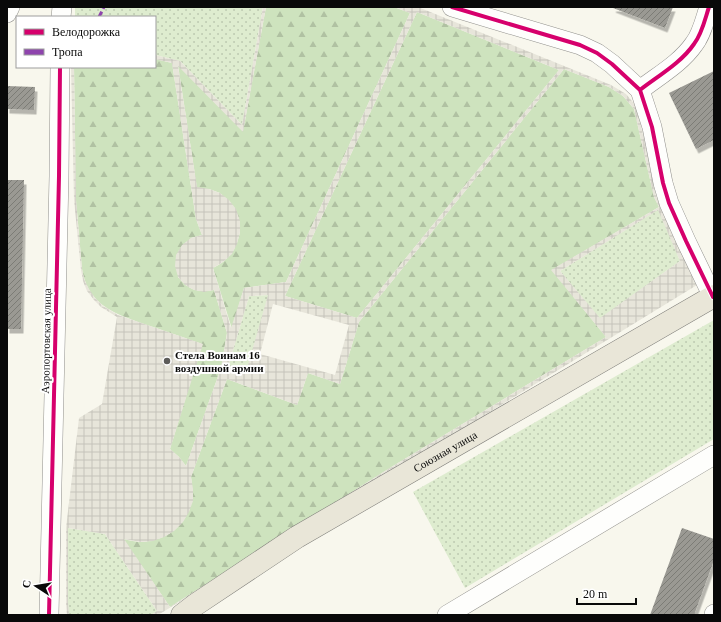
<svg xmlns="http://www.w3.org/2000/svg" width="721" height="622" font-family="'Times New Roman',serif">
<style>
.grass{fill:url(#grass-dots)}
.forest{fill:url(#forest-firs)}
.plaza{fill:url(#plaza-grid);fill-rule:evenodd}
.building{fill:url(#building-hatch);filter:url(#shadow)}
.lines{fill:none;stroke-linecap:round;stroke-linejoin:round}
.minor-casing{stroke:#91908c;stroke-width:20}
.major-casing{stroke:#7e7d79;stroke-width:23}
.minor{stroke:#fefefc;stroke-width:19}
.major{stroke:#e9e6d8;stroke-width:22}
.quiet{stroke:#8e44ad;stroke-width:3;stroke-dasharray:6 3;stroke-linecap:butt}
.cycleway-casing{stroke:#fff;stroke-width:6}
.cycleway{stroke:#d6006c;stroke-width:4}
.poi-dot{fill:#5d5c59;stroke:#fff;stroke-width:1.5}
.labels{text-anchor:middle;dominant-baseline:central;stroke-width:4;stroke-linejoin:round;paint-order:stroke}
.street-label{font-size:11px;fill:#090909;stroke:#fff}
.poi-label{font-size:11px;font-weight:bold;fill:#090909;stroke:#fff;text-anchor:start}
</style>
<defs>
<pattern id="grass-dots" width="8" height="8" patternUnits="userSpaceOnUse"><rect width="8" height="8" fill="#deeccf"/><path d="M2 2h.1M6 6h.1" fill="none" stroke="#bdc9b0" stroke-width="1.8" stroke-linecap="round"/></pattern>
<pattern id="forest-firs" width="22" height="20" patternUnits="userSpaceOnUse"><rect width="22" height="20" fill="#cee3be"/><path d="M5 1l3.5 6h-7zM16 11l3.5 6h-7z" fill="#b0c1a2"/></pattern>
<pattern id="plaza-grid" width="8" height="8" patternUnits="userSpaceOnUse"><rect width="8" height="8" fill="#e7e5da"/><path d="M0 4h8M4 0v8" fill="none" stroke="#c5c3ba"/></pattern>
<pattern id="building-hatch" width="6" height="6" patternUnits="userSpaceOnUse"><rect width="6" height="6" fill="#9a9993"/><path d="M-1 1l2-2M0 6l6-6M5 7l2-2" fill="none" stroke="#7c7b76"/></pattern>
<filter id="shadow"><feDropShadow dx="2.5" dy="4.5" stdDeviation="0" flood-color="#0004"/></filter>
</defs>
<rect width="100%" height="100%" fill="#f8f7ed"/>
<path class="grass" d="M 75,7 L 263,7 L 242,125 L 180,61 L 155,55 L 155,17 L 75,17 Z
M 659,209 L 680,261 L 600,319 L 560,271 Z
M 269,295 L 246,373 L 228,367 L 249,296 Z
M 714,320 L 714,439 L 465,588 L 413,492 Z
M 68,528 L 105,534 L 157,611 L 151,615 L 69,615 L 68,603 Z"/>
<path class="forest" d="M 266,7 L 394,7 L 410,13 L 286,282 L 244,288 L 232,329 L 213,268 C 229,260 236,250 240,232 L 220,193 L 209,189 L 197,188 L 178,65 L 243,131 Z
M 417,12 L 559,70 L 357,318 L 285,296 Z
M 155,59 L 172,63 L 196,219 L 202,235 L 191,238 L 178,277 C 189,290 197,293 214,290 L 227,333 L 221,368 L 186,466 L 179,457 L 170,449 L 202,344 C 185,338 168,332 150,326 C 131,319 110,314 96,299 C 88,291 84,280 82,269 L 76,200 L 74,67 L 155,67 Z
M 564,69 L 609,87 L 623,96 L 634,109 L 654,197 L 659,207 L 552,270 L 606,337 L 393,466 L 170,607 L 123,539 C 129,540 136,542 142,542 C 179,539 197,512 191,477 L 227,379 L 297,405 L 308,373 L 340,384 L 359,322 Z"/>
<path class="plaza" d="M 263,7 L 266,7 L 243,132 L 178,66 L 197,187 L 209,189 L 220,193 L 229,200 L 236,209 L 240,221 L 240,232 L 237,244 L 232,254 L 223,262 L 213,268 L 231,328 L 244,288 L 286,282 L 410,13 L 394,7 L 418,7 L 611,85 L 626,94 L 637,107 L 656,196 L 697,285 L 158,615 L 151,615 L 157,611 L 105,534 L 68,528 L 68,603 L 69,615 L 67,615 L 66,605 L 66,528 L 79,418 L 102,404 L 117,317 L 101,307 L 94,300 L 87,291 L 83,281 L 81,270 L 74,200 L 71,67 L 74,67 L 76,200 L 82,269 L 84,279 L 89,289 L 95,298 L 103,306 L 118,315 L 203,344 L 170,449 L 179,457 L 186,466 L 221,368 L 227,333 L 214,290 L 204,292 L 194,290 L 185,285 L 178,277 L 175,266 L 176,255 L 182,245 L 191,238 L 202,235 L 196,219 L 172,63 L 155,59 L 155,55 L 180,61 L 242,125 ZM 417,12 L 559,70 L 357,318 L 285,296 ZM 564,69 L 609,87 L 623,96 L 634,109 L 654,197 L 659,207 L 551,270 L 606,337 L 393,466 L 170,607 L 124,539 L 141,542 L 153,541 L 164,537 L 174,531 L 183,522 L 189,512 L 193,501 L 193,489 L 191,477 L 227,379 L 297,405 L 308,373 L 340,384 L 359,322 ZM 658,210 L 680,261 L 600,318 L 560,271 ZM 268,295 L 246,372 L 228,367 L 249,296 ZM 273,304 L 349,325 L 335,375 L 260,354 Z"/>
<path class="building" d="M 614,7 L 673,7 L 665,28 L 613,8 Z
M 714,71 L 714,140 L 696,149 L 669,93 Z
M 7,86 L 35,87 L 34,110 L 7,109 Z
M 7,180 L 24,180 L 21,329 L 7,329 Z
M 682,528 L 714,539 L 714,560 L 694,615 L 650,615 Z"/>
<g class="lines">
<g class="minor-casing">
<path id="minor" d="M 452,7 L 580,45 L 597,53 L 612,64 L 640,90
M 709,7 C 705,19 702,34 694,44 C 681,63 658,76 640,90 L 652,127 L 663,183 L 669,203 L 686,241 L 713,297
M 7,13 L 10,7
M 61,17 L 62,7
M 49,615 L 59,176 L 60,67
M 447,615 L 714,455
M 714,615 L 714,614"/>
</g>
<g class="major-casing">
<g id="major">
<path id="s1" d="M 182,615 L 195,605 L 297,537 L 714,296"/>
</g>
</g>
<use href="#minor" class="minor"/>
<use href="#major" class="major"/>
<path class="quiet" d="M 99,17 L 104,7"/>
<g class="cycleway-casing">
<path id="cycleway" d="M 452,7 L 580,45 L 597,53 L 612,64 L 640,90
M 709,7 C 705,19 702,34 694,44 C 681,63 658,76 640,90 L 652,127 L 663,183 L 669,203 L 686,241 L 713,297
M 49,615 L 59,176 L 60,67"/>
</g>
<use href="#cycleway" class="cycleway"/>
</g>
<circle class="poi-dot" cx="167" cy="361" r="4"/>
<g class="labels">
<g class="street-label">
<text transform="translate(46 341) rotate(-89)">Аэропортовская улица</text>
<text stroke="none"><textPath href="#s1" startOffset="310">Союзная улица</textPath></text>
</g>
<g class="poi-label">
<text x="175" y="355">Стела Воинам 16<tspan x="175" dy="13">воздушной армии</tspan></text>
</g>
</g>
<rect width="721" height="622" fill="none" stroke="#090909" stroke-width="16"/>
<rect x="16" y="16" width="140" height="52" fill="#ffffff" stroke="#9d9d9d"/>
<rect x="24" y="29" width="20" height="6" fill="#d6006c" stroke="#9d9d9d"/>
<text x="52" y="36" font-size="12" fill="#090909">Велодорожка</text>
<rect x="24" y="49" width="20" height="6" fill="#8e44ad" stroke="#9d9d9d"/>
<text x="52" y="56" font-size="12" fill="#090909">Тропа</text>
<g transform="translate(36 586) rotate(282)" stroke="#ffffff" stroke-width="3" paint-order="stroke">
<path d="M0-3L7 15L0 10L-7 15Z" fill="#090909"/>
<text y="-6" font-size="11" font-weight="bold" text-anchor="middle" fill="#090909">С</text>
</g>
<path d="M577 598v6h59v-6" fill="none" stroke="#090909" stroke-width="2"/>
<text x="583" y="598" font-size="12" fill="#090909" stroke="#ffffff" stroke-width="3" paint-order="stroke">20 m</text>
</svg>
